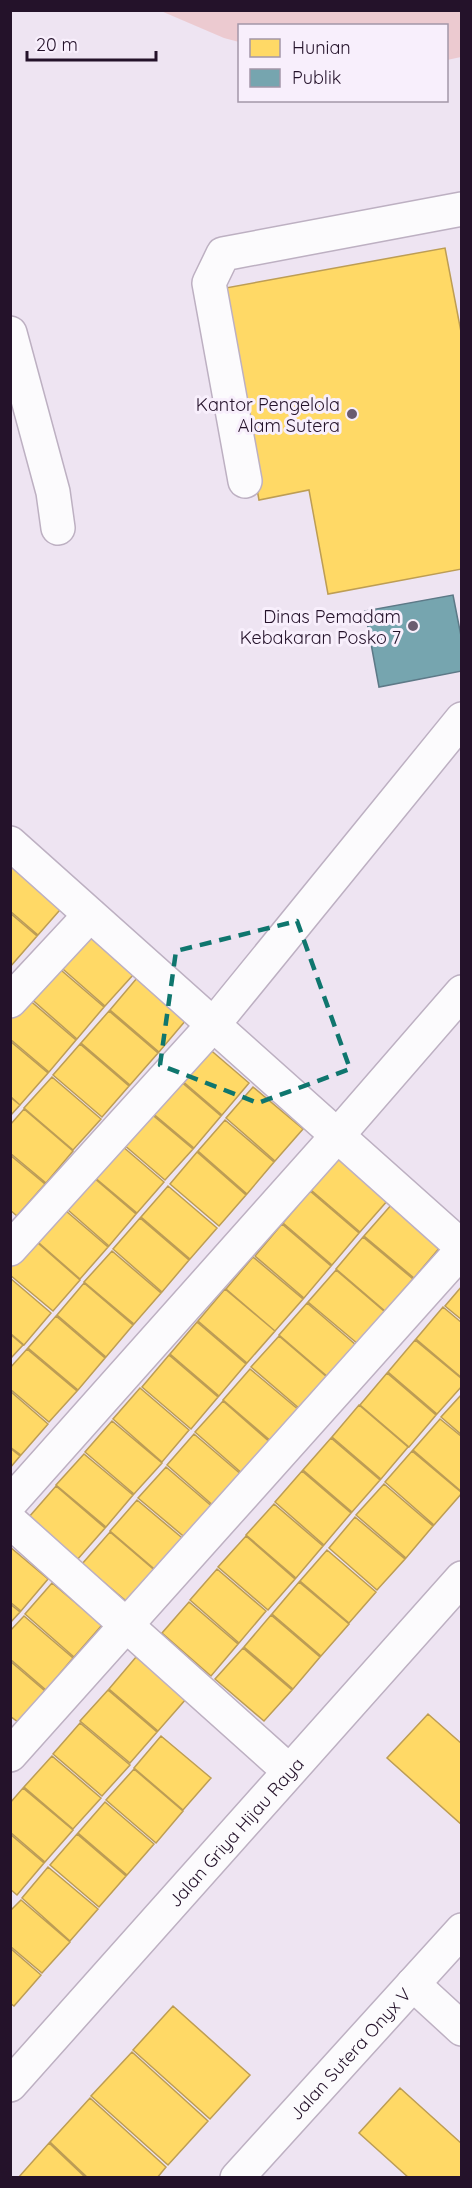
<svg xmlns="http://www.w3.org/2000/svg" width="472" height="2188" font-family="Quicksand,sans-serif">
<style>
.green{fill:#eccad0}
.homes{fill:#ffd966;stroke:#bd9d54;stroke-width:1.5}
.public{fill:#76a5af;stroke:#5d7987;stroke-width:1.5}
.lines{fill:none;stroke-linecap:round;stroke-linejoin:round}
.minor-casing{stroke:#bdb0c2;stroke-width:36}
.minor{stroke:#fcfbfd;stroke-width:33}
.marked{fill:none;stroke:#0f766e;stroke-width:4.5;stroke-dasharray:12 8;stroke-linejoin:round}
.poi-dot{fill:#6b5c70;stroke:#f8effc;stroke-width:2}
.labels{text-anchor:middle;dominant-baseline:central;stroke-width:6;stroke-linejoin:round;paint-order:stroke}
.poi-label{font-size:18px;fill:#24122a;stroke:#f8effc;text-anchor:end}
.street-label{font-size:18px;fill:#24122a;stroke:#f8effc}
</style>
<rect width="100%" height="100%" fill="#eee4f2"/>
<path class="green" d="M 161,11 L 461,11 L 461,57 L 447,60 L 446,26 L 240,26 L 239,42 L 224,38 Z"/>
<path class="homes" d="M 445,248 L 462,337 L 462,569 L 328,594 L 309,490 L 259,500 L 220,289 Z
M 16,861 L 66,903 L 38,935 L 10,911 L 10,868 Z
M 10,913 L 37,936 L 10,967 Z
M 84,932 L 133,975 L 105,1006 L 56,963 Z
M 55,965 L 104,1007 L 77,1039 L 28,996 Z
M 137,978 L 186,1020 L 159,1052 L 110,1010 Z
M 27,998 L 76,1040 L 49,1072 L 10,1039 L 10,1016 Z
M 109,1011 L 158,1053 L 130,1085 L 81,1043 Z
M 10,1041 L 48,1073 L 20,1105 L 10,1096 Z
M 200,1041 L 249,1083 L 222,1115 L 173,1073 Z
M 80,1044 L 129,1086 L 102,1117 L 53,1075 Z
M 172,1074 L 221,1116 L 194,1148 L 144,1106 Z
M 52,1077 L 101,1119 L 73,1150 L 24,1108 Z
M 253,1087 L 303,1129 L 275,1161 L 226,1118 Z
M 10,1097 L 20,1105 L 10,1116 Z
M 143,1107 L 193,1149 L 165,1180 L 116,1138 Z
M 24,1109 L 73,1151 L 46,1183 L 10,1153 L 10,1125 Z
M 225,1120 L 274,1162 L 247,1194 L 198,1151 Z
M 115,1140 L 164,1182 L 137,1213 L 87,1171 Z
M 197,1152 L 246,1195 L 219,1226 L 170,1184 Z
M 10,1155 L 45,1184 L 17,1216 L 10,1210 Z
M 338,1158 L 388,1200 L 360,1232 L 311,1190 Z
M 87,1172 L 136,1214 L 109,1246 L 60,1203 Z
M 168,1186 L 217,1228 L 190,1259 L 141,1217 Z
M 310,1191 L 359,1233 L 332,1265 L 283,1223 Z
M 392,1204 L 441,1246 L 414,1278 L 364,1236 Z
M 59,1205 L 108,1247 L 80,1279 L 31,1236 Z
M 140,1218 L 189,1260 L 162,1292 L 113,1249 Z
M 282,1224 L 331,1266 L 304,1298 L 255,1256 Z
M 31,1237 L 80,1280 L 53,1311 L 10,1275 L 10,1261 Z
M 363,1237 L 413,1279 L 385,1311 L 336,1269 Z
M 112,1251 L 161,1293 L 134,1324 L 84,1282 Z
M 253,1257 L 303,1299 L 275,1331 L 226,1289 Z
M 336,1270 L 385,1312 L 358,1344 L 308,1302 Z
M 10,1278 L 51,1313 L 24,1345 L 10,1333 Z
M 84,1283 L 133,1325 L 106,1357 L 57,1315 Z
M 462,1286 L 462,1320 L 445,1306 Z
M 225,1289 L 275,1331 L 247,1363 L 198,1321 Z
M 307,1303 L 356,1345 L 328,1377 L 279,1335 Z
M 443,1307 L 462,1323 L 462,1378 L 416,1339 Z
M 56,1316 L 105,1358 L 78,1390 L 28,1348 Z
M 197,1322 L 246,1364 L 219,1396 L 170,1354 Z
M 10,1334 L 23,1345 L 10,1359 Z
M 279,1336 L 328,1378 L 300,1409 L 251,1367 Z
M 415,1340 L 462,1379 L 462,1386 L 437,1414 L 388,1372 Z
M 27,1349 L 77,1391 L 49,1422 L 10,1389 L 10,1368 Z
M 169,1355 L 218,1397 L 191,1429 L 142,1387 Z
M 250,1369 L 300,1411 L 272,1442 L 223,1400 Z
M 387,1373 L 436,1415 L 409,1447 L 360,1405 Z
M 140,1388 L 189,1430 L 162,1462 L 113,1419 Z
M 10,1391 L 48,1424 L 21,1455 L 10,1447 Z
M 462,1394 L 462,1435 L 441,1417 Z
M 223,1401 L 272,1444 L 244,1475 L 195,1432 Z
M 359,1405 L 408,1447 L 381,1479 L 332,1437 Z
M 440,1419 L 462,1437 L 462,1492 L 413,1450 Z
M 112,1421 L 162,1463 L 134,1494 L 85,1452 Z
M 194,1434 L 243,1476 L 216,1508 L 167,1465 Z
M 331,1438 L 380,1480 L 352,1512 L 303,1470 Z
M 10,1448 L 20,1456 L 10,1468 Z
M 412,1451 L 462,1493 L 434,1525 L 385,1482 Z
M 84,1454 L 133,1495 L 106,1527 L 56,1485 Z
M 166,1467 L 215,1509 L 188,1540 L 138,1498 Z
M 302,1471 L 351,1513 L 324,1545 L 275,1502 Z
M 384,1484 L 433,1526 L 406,1558 L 356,1515 Z
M 56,1486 L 105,1528 L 77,1560 L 29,1517 Z
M 137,1500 L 187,1542 L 159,1573 L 110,1531 Z
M 274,1504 L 323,1546 L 296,1578 L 246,1535 Z
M 355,1517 L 405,1559 L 377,1590 L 329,1548 Z
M 110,1532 L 159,1574 L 131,1605 L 82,1564 Z
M 246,1536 L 295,1579 L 268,1610 L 218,1567 Z
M 10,1547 L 48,1579 L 21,1611 L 10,1602 Z
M 327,1550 L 376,1592 L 349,1623 L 300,1581 Z
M 217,1569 L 266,1611 L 239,1643 L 190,1600 Z
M 299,1582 L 349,1624 L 321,1656 L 272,1614 Z
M 52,1583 L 102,1625 L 74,1657 L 25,1614 Z
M 189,1602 L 238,1644 L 211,1676 L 162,1633 Z
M 10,1604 L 20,1612 L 10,1623 Z
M 271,1615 L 320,1657 L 293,1689 L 244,1647 Z
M 24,1616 L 73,1658 L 46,1690 L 10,1659 L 10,1631 Z
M 243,1648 L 292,1690 L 264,1721 L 215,1679 Z
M 136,1657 L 186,1699 L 158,1731 L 109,1689 Z
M 10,1661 L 45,1691 L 18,1722 L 10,1716 Z
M 108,1690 L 157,1732 L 130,1763 L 80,1721 Z
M 428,1714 L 462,1744 L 462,1825 L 387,1758 Z
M 80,1723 L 130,1765 L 102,1796 L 53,1754 Z
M 161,1736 L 211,1778 L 183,1810 L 134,1768 Z
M 52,1756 L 101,1798 L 73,1829 L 24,1787 Z
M 134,1769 L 183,1811 L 156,1843 L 106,1800 Z
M 23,1788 L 73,1830 L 45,1862 L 10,1832 L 10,1803 Z
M 105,1802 L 154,1844 L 127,1875 L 78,1833 Z
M 10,1834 L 44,1863 L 17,1895 L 10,1889 Z
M 77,1834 L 126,1876 L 99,1907 L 50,1865 Z
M 48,1867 L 98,1909 L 70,1941 L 22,1898 Z
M 21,1900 L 70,1942 L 42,1973 L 10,1946 L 10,1911 Z
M 10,1948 L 41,1975 L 14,2006 L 10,2003 Z
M 173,2006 L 250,2075 L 210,2119 L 133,2050 Z
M 132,2052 L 208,2121 L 168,2165 L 91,2096 Z
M 400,2088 L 462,2144 L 462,2175 L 459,2178 L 409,2178 L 359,2133 Z
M 90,2098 L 166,2167 L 157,2178 L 88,2178 L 50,2142 Z
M 49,2143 L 86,2178 L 18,2178 Z"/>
<path class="public" d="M 453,595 L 462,641 L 462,671 L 379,687 L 365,611 Z"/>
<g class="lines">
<g class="minor-casing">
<g id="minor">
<path d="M 10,333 L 53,492 L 58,528"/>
<path d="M 245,481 L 209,283 L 223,254 L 462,209"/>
<path d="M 10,843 L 462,1247"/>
<path d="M 10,1001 L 90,915"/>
<path d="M 10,1249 L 213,1025 L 462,719"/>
<path d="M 10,1503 L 337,1136 L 462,992"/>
<path d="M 10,1521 L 289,1771"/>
<path d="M 10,1755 L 462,1250"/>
<path d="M 413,1984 L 462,2029"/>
<path id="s1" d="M 10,2085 L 462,1578"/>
<path id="s2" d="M 237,2178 L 462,1930"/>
</g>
</g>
<use href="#minor" class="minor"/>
</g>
<path class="marked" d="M 297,921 L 350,1069 L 258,1103 L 160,1065 L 176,951 Z"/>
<g class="poi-dot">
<circle cx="352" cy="414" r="6"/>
<circle cx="413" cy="626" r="6"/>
</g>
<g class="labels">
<g class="poi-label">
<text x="340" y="404">Kantor Pengelola<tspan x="340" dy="21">Alam Sutera</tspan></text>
<text x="401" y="616">Dinas Pemadam<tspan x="401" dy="21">Kebakaran Posko 7</tspan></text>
</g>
<g class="street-label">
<text stroke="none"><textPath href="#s1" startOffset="339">Jalan Griya Hijau Raya</textPath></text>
<text stroke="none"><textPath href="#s2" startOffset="168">Jalan Sutera Onyx V</textPath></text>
</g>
</g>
<rect width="472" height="2188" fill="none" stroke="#24122a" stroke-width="24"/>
<rect x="238" y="24" width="210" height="78" fill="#f8effc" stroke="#a397a8" stroke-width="1.5"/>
<rect x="250" y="39" width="30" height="18" fill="#ffd966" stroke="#a397a8" stroke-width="1.5"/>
<text x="292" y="54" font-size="18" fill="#24122a">Hunian</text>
<rect x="250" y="69" width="30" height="18" fill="#76a5af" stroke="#a397a8" stroke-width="1.5"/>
<text x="292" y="84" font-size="18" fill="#24122a">Publik</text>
<path d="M27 51v9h129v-9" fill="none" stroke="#24122a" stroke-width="3"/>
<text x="36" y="51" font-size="18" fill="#24122a" stroke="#f8effc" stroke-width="4.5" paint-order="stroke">20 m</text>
</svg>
